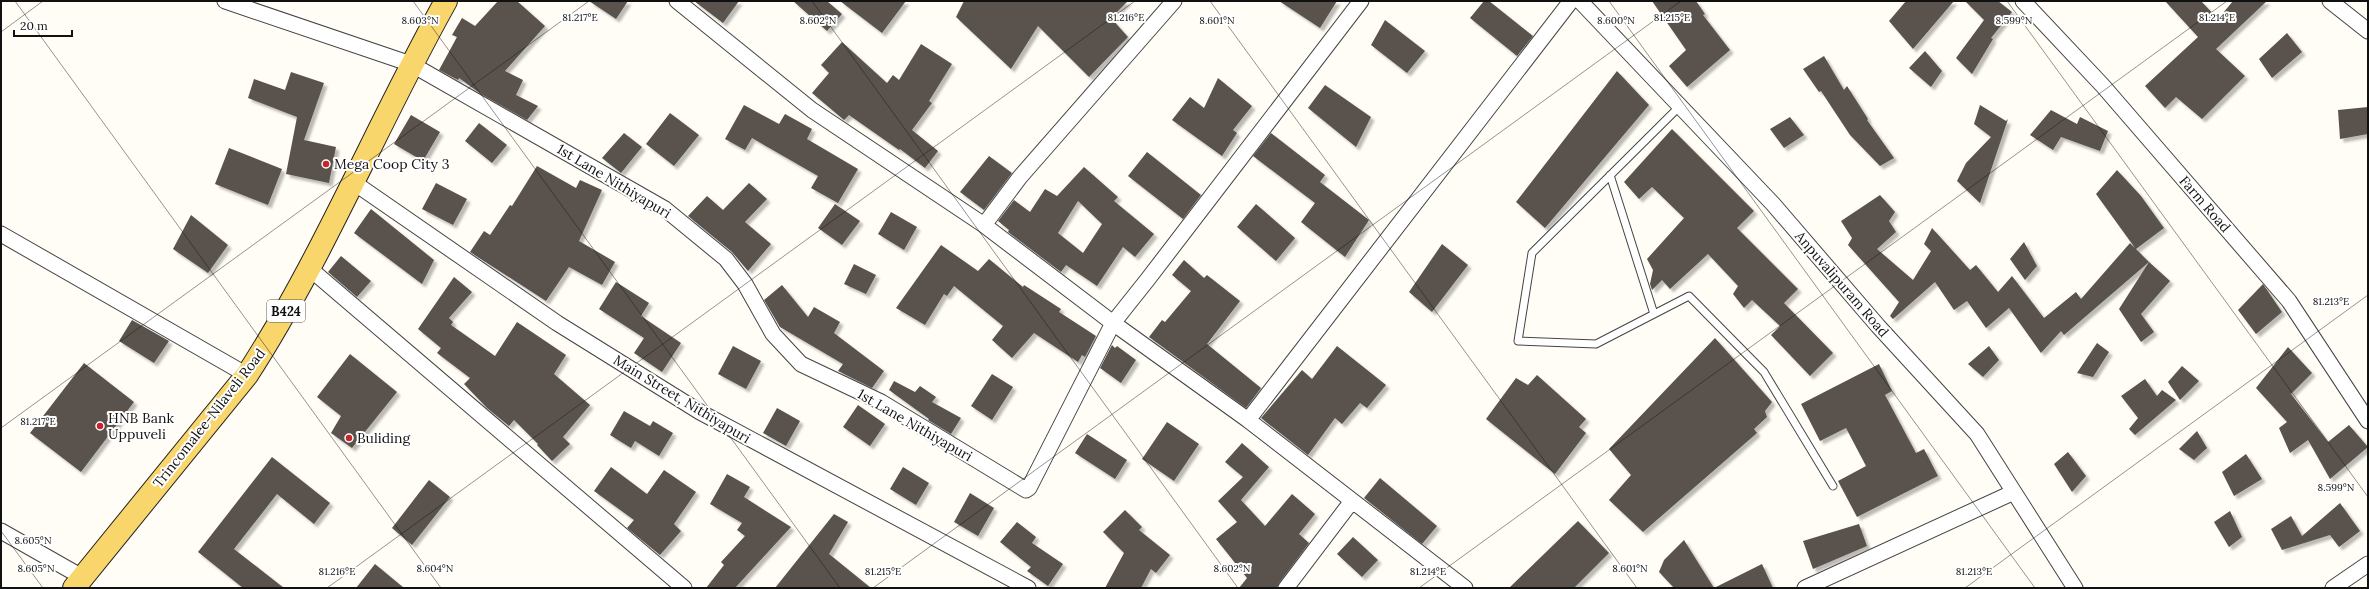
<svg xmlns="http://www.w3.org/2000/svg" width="2369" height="589" font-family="Lora,serif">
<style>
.building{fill:#5a524d;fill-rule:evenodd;filter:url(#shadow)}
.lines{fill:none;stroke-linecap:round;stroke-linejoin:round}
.service-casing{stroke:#444;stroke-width:9}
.minor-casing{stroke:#444;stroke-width:17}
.primary-casing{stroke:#222;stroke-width:24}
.service{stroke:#fff;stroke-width:7}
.minor{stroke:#fff;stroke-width:15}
.primary{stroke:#f9d66b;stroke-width:22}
.ticks{fill:none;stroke:#111;stroke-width:1;stroke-opacity:0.45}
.poi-dot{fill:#c4262e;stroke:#fff;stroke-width:1.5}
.labels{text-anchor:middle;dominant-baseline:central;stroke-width:4;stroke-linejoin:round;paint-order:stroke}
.shield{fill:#fff;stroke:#585858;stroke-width:1}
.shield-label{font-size:13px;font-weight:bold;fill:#111}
.poi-label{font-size:14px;fill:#111;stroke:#fff;text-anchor:start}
.street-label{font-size:14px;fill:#111;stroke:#fff}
.ticks-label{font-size:10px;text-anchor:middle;fill:#111;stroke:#fff;stroke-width:4;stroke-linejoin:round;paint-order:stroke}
</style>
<defs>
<filter id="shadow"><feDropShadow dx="3.5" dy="3.5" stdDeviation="1" flood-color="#0004"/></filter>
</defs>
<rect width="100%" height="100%" fill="#fffdf5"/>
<path class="building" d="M 498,1 L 517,1 L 545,26 L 505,71 L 523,80 L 516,95 L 538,106 L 527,120 L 481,94 L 459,78 L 458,80 L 439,70 L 457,37 L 452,35 L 462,18 L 475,26 Z
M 589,1 L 628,1 L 616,19 Z
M 694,1 L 739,1 L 723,23 Z
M 793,1 L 827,1 L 842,14 L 827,31 Z
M 840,1 L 906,1 L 882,33 Z
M 964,1 L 1128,1 L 1111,18 L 1128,37 L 1089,77 L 1038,26 L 1011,69 L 956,17 Z
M 1279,1 L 1337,1 L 1320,28 Z
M 1484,1 L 1489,1 L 1533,36 L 1517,56 L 1470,18 Z
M 1652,1 L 1696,1 L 1705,14 L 1703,15 L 1730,50 L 1687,87 L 1669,66 L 1686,50 Z
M 1906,1 L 1954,1 L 1913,49 L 1889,21 Z
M 1965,1 L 1998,1 L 2012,12 L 1991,38 L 1993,39 L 1972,74 L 1956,58 L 1984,20 Z
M 2165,1 L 2201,1 L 2218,19 L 2233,1 L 2267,1 L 2216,49 L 2245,76 L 2202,119 L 2176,97 L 2165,108 L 2145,86 L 2198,37 Z
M 1385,20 L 1425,51 L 1407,73 L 1371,45 Z
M 2287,33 L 2302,52 L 2272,78 L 2259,59 Z
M 842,42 L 887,83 L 893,75 L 899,80 L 921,44 L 952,64 L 929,101 L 932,103 L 912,130 L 938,151 L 925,168 L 900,149 L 899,150 L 849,115 L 844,120 L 812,93 L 829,73 L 821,65 Z
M 1925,51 L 1942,71 L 1931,87 L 1909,68 Z
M 1824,56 L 1844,90 L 1847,86 L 1868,119 L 1867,120 L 1894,158 L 1880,166 L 1850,135 L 1821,91 L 1819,92 L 1803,69 Z
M 1617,71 L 1649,105 L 1545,228 L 1516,202 Z
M 291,72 L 324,83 L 304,140 L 336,147 L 329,183 L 286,174 L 297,117 L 248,98 L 254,79 L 285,90 Z
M 1218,78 L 1252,106 L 1233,130 L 1237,133 L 1222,156 L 1172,120 L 1190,97 L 1204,108 Z
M 1325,85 L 1371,117 L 1356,147 L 1308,108 Z
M 744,105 L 779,124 L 785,114 L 812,129 L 807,139 L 858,169 L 838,203 L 811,188 L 818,176 L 752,138 L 745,150 L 725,139 Z
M 1980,105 L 2006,121 L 2008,119 L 1980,203 L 1957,181 L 1966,163 L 1991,137 L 1974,124 Z
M 2368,107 L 2368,134 L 2340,139 L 2338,110 Z
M 2051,110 L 2077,124 L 2080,117 L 2108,131 L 2100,151 L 2061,137 L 2053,150 L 2030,135 Z
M 670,113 L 699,135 L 674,166 L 646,144 Z
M 411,115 L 440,132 L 423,161 L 394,144 Z
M 1790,117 L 1804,135 L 1784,148 L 1770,129 Z
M 479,123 L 507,145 L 492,163 L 465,141 Z
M 1672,129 L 1754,211 L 1737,228 L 1798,289 L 1784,303 L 1833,353 L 1810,376 L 1771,335 L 1780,326 L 1752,300 L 1744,308 L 1733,294 L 1738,286 L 1708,254 L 1670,289 L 1662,280 L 1652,290 L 1650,284 L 1653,270 L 1647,259 L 1684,218 L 1652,187 L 1639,199 L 1624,182 Z
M 624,133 L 642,147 L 621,173 L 602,158 Z
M 1271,133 L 1325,175 L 1320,182 L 1369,220 L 1345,257 L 1301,222 L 1315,203 L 1253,156 Z
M 229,148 L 282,169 L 268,205 L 215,184 Z
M 1147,152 L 1201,195 L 1183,219 L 1128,176 Z
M 989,156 L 1012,173 L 984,210 L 960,192 Z
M 537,166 L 576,188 L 580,180 L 602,190 L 579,241 L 615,262 L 602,285 L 569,267 L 546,301 L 470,252 L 484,231 L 490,235 L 510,205 L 512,206 Z
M 1084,167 L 1118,197 L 1114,201 L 1154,234 L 1135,257 L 1123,247 L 1097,286 L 1066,265 L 1061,272 L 1008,232 L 1009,230 L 998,221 L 1014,200 L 1030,212 L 1045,189 L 1057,196 ZM 1078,201 L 1102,224 L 1083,253 L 1058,233 Z
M 2117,170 L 2141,196 L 2164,228 L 2136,249 L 2149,262 L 2064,335 L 2061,331 L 2041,353 L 2009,308 L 1986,328 L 1967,301 L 1954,310 L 1935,282 L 1893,319 L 1890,316 L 1899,302 L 1848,245 L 1852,238 L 1841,221 L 1880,195 L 1895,212 L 1889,221 L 1896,232 L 1877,249 L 1913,280 L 1931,251 L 1924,244 L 1932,228 L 1970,270 L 1976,265 L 1998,292 L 2012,276 L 2044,318 L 2076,292 L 2081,299 L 2130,243 L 2135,248 L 2096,194 Z
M 436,183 L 467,199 L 453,225 L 422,209 Z
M 749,183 L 767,199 L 745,222 L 771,244 L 748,271 L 732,252 L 688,216 L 707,196 L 723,210 Z
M 835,204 L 860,221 L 842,245 L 818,228 Z
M 1256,204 L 1295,238 L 1276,261 L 1237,227 Z
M 371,209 L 434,260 L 422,284 L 354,233 Z
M 891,212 L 917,227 L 904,250 L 878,234 Z
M 191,215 L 228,245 L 208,273 L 173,249 Z
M 2024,242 L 2037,266 L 2025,280 L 2010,259 Z
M 1442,244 L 1468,265 L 1432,312 L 1409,292 Z
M 941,245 L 978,271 L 989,259 L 1023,287 L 1024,285 L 1061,309 L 1059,312 L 1096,336 L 1085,357 L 1082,355 L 1078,362 L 1034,333 L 1012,358 L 992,340 L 1003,326 L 954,286 L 947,296 L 944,294 L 925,325 L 896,308 Z
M 341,256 L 371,281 L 357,297 L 328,272 Z
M 1184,260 L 1204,278 L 1207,275 L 1240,301 L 1207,344 L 1261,388 L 1246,408 L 1149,337 L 1162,320 L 1165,322 L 1191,291 L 1172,275 Z
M 2149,262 L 2170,281 L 2141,314 L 2154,332 L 2141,342 L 2119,309 Z
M 854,264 L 876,275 L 866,294 L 844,284 Z
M 454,277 L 472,292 L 449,318 L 453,322 L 451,325 L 495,356 L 517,322 L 566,355 L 554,374 L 590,405 L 563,437 L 570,444 L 552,461 L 537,445 L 538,444 L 514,420 L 509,426 L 487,408 L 464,384 L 470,378 L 437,353 L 441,348 L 418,329 Z
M 616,282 L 649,303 L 641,316 L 681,343 L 662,372 L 634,353 L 644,338 L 599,309 Z
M 2263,284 L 2282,312 L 2256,334 L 2238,310 Z
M 782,285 L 808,317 L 814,307 L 840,322 L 834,333 L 884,371 L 872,388 L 838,371 L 843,364 L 780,327 L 764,300 Z
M 132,320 L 169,341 L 154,363 L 119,341 Z
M 1715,338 L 1772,402 L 1765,411 L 1767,417 L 1754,429 L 1757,433 L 1643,532 L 1609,500 L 1631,475 L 1609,449 Z
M 2097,343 L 2109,352 L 2093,377 L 2077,373 Z
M 1112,345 L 1115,348 L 1117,346 L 1136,360 L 1121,383 L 1100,368 Z
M 733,346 L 761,361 L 746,389 L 718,374 Z
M 1337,346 L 1386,385 L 1367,408 L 1360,403 L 1342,424 L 1335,418 L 1308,455 L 1261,418 L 1302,370 L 1312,379 Z
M 1989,346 L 1999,360 L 1983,377 L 1968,364 Z
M 2288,347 L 2312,373 L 2291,394 L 2328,442 L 2349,425 L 2368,447 L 2330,479 L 2308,440 L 2290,453 L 2279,428 L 2287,422 L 2256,388 Z
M 350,354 L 397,392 L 352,448 L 331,433 L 341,416 L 317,397 Z
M 84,363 L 134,402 L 81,472 L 30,433 Z
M 1879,364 L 1892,391 L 1885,395 L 1916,453 L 1924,449 L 1938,476 L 1857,517 L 1838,481 L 1866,466 L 1846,428 L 1820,441 L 1801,404 Z
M 2182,366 L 2199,381 L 2180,400 L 2168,382 Z
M 992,374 L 1013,387 L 992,420 L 971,406 Z
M 1537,375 L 1586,419 L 1579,427 L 1586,433 L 1555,474 L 1486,419 L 1516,378 L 1528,385 Z
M 2145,379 L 2157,396 L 2162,390 L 2176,400 L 2135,435 L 2129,429 L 2138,418 L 2121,396 Z
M 894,381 L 915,392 L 920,386 L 936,397 L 932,402 L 961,418 L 951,434 L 928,420 L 929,419 L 889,390 Z
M 858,405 L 885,424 L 870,446 L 843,427 Z
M 777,408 L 800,421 L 786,446 L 763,433 Z
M 624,411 L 650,426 L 653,421 L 673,433 L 659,456 L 635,441 L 631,448 L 610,435 Z
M 1167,422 L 1199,444 L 1174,481 L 1142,459 Z
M 2197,431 L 2207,448 L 2194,460 L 2179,449 Z
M 1087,434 L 1127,460 L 1115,479 L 1075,453 Z
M 1242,443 L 1269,467 L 1241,500 L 1265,526 L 1292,494 L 1315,514 L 1299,534 L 1309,543 L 1279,583 L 1277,588 L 1239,588 L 1247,578 L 1216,539 L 1237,522 L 1218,501 L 1243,477 L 1225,462 Z
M 2068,452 L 2086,476 L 2072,492 L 2054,464 Z
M 2246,454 L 2262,479 L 2234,496 L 2222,472 Z
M 272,457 L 330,503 L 314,524 L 277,494 L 234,549 L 284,588 L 243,588 L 198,552 Z
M 611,467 L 647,494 L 664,470 L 696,492 L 674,524 L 681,531 L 660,555 L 627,528 L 634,520 L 594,491 Z
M 903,467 L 929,483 L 916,505 L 890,489 Z
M 727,474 L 750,487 L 744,497 L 791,527 L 735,588 L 706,588 L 724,565 L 721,562 L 745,536 L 737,530 L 742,523 L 710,504 Z
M 1380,478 L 1437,526 L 1422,544 L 1364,498 Z
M 429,480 L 450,497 L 412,545 L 392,528 Z
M 970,493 L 994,508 L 978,536 L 954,522 Z
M 2340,503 L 2360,531 L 2339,547 L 2330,535 L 2282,550 L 2271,529 L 2291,516 L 2302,536 Z
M 1125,510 L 1142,527 L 1139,530 L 1170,555 L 1156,573 L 1151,569 L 1141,588 L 1105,588 L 1124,553 L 1103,532 Z
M 2230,511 L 2242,537 L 2229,547 L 2214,522 Z
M 834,514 L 848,522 L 829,554 L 871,588 L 775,588 Z
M 1578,521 L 1609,553 L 1574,588 L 1509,588 Z
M 1017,522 L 1036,537 L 1032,543 L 1063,564 L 1048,586 L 1027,571 L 1031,567 L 1000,542 Z
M 1859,524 L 1867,546 L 1813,569 L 1803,541 Z
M 1353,537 L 1378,560 L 1362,577 L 1337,554 Z
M 1684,540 L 1714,588 L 1762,564 L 1773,588 L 1674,588 L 1659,572 L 1664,560 Z
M 375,564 L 404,588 L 356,588 Z"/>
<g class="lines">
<g class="service-casing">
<path id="service" d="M 1680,106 L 1532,253 L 1518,341 L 1596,344 L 1689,296 L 1764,372 L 1833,486
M 1610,175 L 1654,314"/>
</g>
<g class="minor-casing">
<path id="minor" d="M 225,1 L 411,64 L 665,209 L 726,259 L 745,284 L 773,334 L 801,364 L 881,402 L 1026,490 L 1029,488 L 1113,323 L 1148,279 L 1361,1
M 677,1 L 812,110 L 984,225 L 1113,323 L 1248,420 L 1465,588
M 1580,1 L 1773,204 L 1878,326 L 1977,434 L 2075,588
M 2023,1 L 2103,86 L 2289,301 L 2368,421
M 2330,1 L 2368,31
M 353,182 L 557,323 L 700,412 L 1028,588
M 984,225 L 1020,177 L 1174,1
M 1,234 L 247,375
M 309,268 L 684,588
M 1248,420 L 1571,1
M 1,531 L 82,577
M 1286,588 L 1352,501
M 1805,588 L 2014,492
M 2333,588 L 2368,564"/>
</g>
<g class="primary-casing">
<path id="primary" d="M 74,588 L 247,375 C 324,256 377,124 446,1"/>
</g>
<use href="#service" class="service"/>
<use href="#minor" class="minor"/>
<use href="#primary" class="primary"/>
</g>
<path class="ticks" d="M 15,1 L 441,588M 413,1 L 840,588M 812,1 L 1238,588M 1210,1 L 1637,588M 1609,1 L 2035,588M 2007,1 L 2368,497M 1,32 L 43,1M 1,428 L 589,1M 1,531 L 43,588M 327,588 L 1135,1M 873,588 L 1681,1M 1419,588 L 2227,1M 1965,588 L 2368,295"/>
<g class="poi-dot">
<circle cx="326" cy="164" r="4"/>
<circle cx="100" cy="426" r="4"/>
<circle cx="349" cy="438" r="4"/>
</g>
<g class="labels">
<rect class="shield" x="267" y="300" width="38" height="22" rx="3"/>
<g class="shield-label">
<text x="286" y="311">B424</text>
</g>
<g class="poi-label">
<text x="334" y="164">Mega Coop City 3</text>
<text x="108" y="418">HNB Bank<tspan x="108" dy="16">Uppuveli</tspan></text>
<text x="357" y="438">Buliding</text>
</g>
<g class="street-label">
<text transform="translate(614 181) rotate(31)">1st Lane Nithiyapuri</text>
<text transform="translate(2205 204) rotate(49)">Farm Road</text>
<text transform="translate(1842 284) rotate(49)">Anpuvalipuram Road</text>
<text transform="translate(682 399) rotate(31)">Main Street, Nithiyapuri</text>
<text transform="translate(209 418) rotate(-52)">Trincomalee-Nilaveli Road</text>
<text transform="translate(915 425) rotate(30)">1st Lane Nithiyapuri</text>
</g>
</g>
<g class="ticks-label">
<text x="580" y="21">81.217°E</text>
<text x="1126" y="21">81.216°E</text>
<text x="1672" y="21">81.215°E</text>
<text x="2217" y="21">81.214°E</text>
<text x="420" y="24">8.603°N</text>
<text x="818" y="24">8.602°N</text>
<text x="1217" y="24">8.601°N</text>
<text x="1616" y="24">8.600°N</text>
<text x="2014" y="24">8.599°N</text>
<text x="2331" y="305">81.213°E</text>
<text x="38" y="425">81.217°E</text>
<text x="2336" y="491">8.599°N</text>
<text x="33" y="544">8.605°N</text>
<text x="36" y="572">8.605°N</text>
<text x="435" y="572">8.604°N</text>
<text x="1232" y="572">8.602°N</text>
<text x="1630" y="572">8.601°N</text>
<text x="337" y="575">81.216°E</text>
<text x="883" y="575">81.215°E</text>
<text x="1428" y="575">81.214°E</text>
<text x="1974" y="575">81.213°E</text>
</g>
<rect width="2369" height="589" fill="none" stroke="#111111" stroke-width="4"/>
<path d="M14 30v6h58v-6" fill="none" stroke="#111111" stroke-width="2"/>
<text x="20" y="30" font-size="12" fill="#111111" stroke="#ffffff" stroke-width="3" paint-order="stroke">20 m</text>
</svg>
